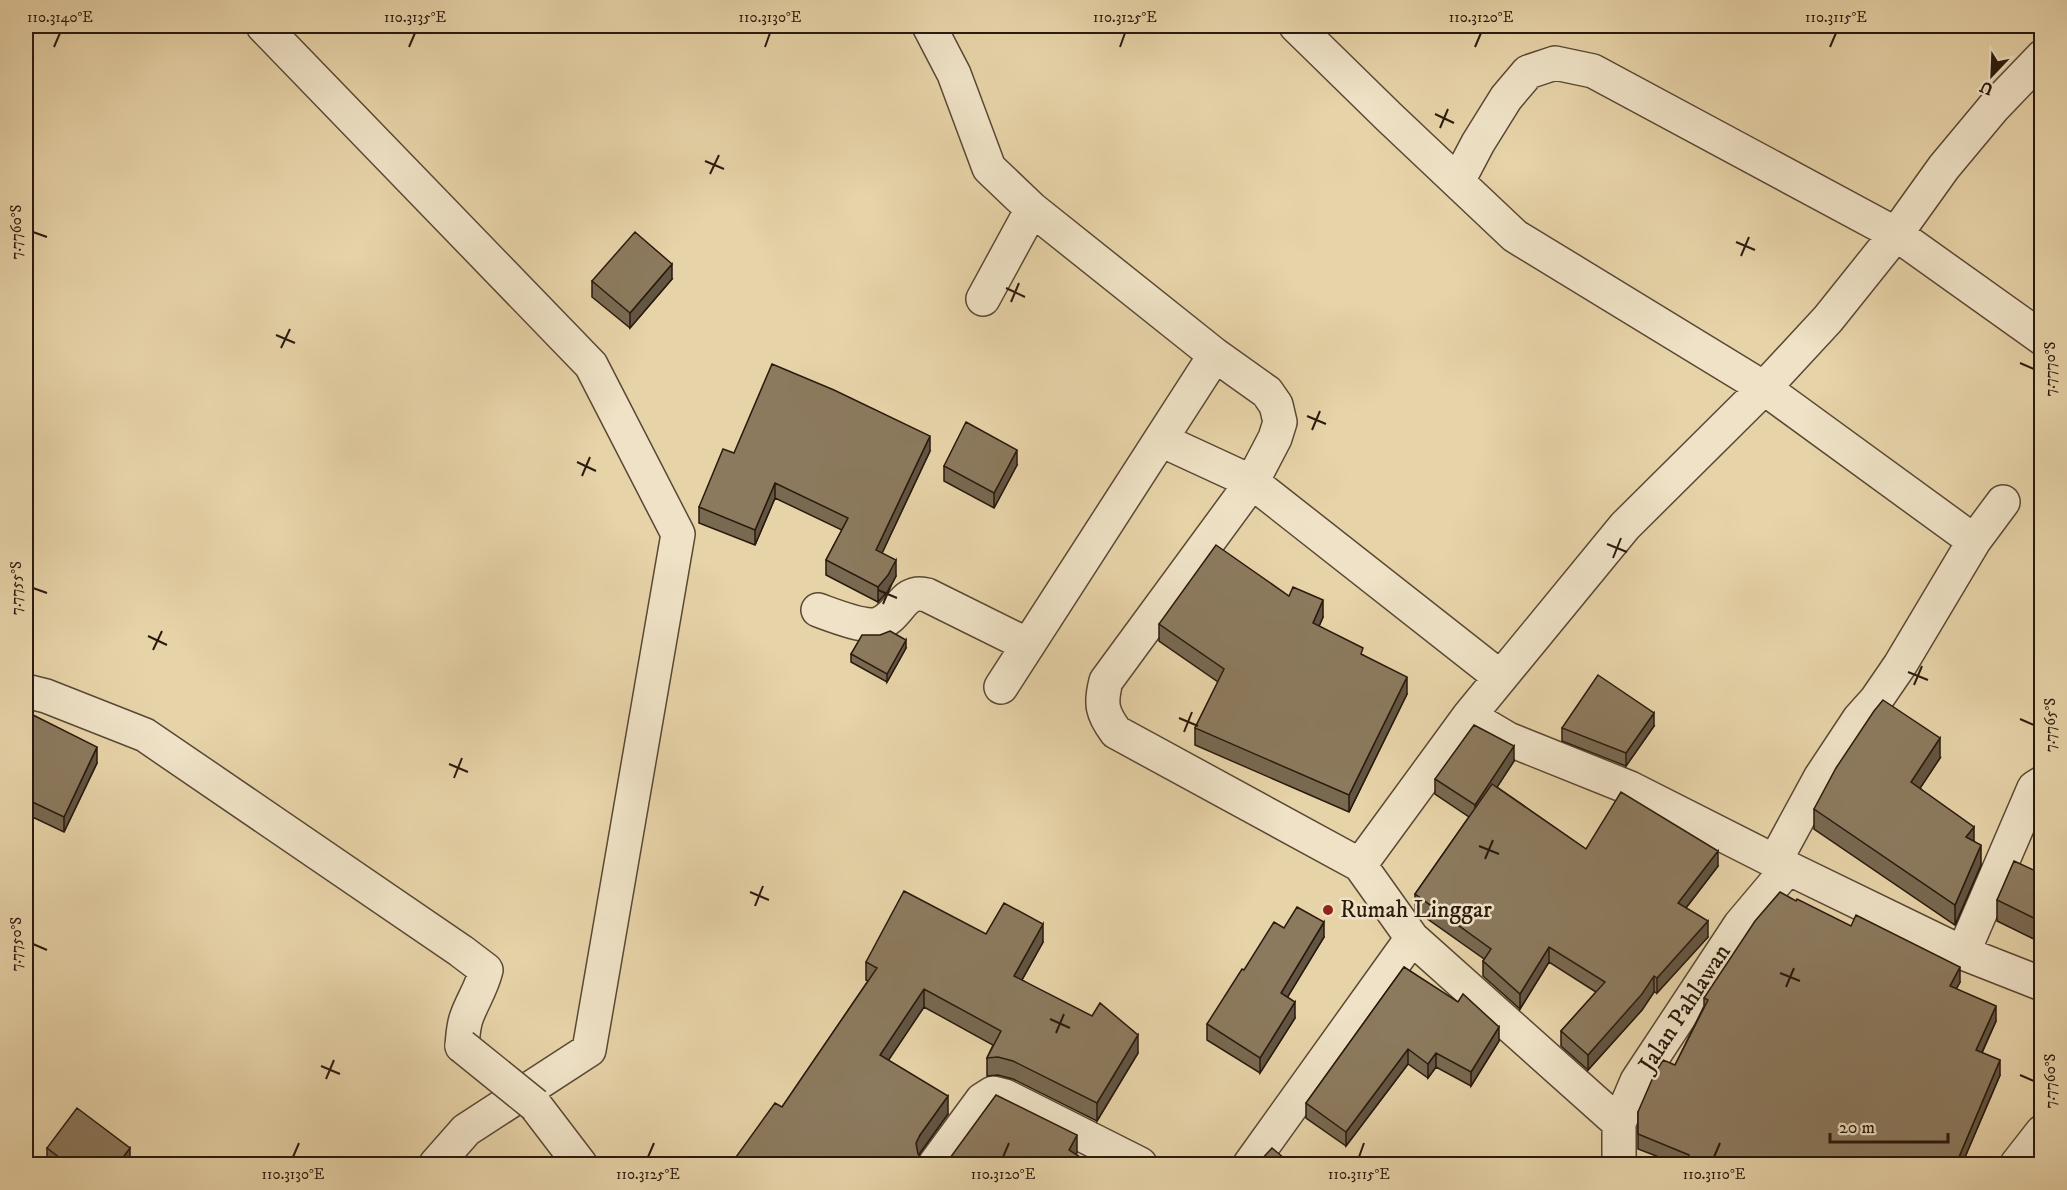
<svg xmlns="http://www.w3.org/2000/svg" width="2067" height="1190" font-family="'IM FELL DW Pica',serif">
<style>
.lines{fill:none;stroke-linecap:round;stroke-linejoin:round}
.minor-casing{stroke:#594834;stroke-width:36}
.minor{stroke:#efe2c6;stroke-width:33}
.minor-bridge-casing{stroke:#594834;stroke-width:36;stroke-linecap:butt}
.minor-bridge{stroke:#efe2c6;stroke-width:33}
.wall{fill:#786951;stroke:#2a1a0e;stroke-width:1.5}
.shaded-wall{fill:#625542;stroke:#2a1a0e;stroke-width:1.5}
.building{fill:#8c7a5e;stroke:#2a1a0e;stroke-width:1.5}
.ticks{fill:none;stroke:#2a1a0e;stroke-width:2}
.poi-dot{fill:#8f2418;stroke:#efe2c6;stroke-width:2}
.labels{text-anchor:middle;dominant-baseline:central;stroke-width:5;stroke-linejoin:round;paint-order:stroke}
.poi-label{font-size:24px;fill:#2a1a0e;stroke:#efe2c6;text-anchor:start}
.street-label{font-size:24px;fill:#2a1a0e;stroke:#efe2c6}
.neatline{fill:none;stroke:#2a1a0e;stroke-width:2}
.ticks-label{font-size:15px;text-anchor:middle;fill:#2a1a0e}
</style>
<rect width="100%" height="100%" fill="#e7d3a8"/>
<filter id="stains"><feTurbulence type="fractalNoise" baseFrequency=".00333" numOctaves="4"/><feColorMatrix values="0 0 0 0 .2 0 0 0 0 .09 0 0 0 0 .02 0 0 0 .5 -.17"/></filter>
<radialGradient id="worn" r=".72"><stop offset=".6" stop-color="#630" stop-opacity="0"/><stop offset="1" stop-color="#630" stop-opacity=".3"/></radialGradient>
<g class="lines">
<g class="minor-casing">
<path id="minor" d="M 263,26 L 591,365 L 678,534 L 589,1050 L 466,1130 L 436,1164
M 929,26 L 954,74 L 989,168 L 1032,209 L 1215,355 L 1267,392 L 1276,405 L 1280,422 L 1275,438 L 1252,482 L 1500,677
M 1296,26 L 1389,117 L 1515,236 L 1764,388 L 1974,541
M 1458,181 L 1478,143 L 1506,98 L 1528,72 L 1555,63 L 1593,71 L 1896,234 L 2042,338
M 983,299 L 1032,209
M 1161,440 L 1252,482 L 1106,681 C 1100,704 1102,713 1116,732 L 1360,865 L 1412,938 L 1619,1123
M 818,610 C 832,615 864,628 878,624 C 900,617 902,588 927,595 L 1028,645
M 1001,687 L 1215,355
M 26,691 L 46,696 L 145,735 L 461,951 L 486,970 C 482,987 473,1000 467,1016 C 463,1026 463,1036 462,1046
M 1469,716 L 1508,739 L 1630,788 L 1788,868 L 1963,953 L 2042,984
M 1775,861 L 1820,778 L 1859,719 L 1876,700 L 1900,665 L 1974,541 L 2003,502
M 1360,865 L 1469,716 L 1625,526 L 1764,388 L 1828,319 L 1896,234 L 1944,167 L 1994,107 L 2042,57
M 1963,953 L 2034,788 L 2042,783
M 535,1105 L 580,1164
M 935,1164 L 982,1100 L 993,1093 L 1005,1096 L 1140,1164
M 1250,1164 L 1412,938
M 1619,1164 L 1619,1123 L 1637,1081 L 1740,925 L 1788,868
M 2017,1164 L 2042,1132"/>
</g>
<use href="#minor" class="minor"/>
<g class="minor-bridge-casing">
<path id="minor-bridge" d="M 462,1046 L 535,1105"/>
</g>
<use href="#minor-bridge" class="minor-bridge"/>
</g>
<path class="wall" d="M 672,279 L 630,328 L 592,297 L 592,281 Z
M 930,451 L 882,553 L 896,576 L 888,591 L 878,602 L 826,575 L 826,560 L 842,530 L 775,498 L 755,545 L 699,523 L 699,507 L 734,453 Z
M 1017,465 L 994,508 L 944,481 L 944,466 Z
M 1289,596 L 1323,617 L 1319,626 L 1363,655 L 1407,694 L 1349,812 L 1195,745 L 1195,728 L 1218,682 L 1159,641 L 1159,624 Z
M 906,648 L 887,682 L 851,662 L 851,654 Z
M 26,715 L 97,763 L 64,832 L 26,814 Z
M 1654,726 L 1626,766 L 1562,741 L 1562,728 Z
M 1940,758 L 1920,788 L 1974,841 L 1981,865 L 1955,925 L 1814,829 L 1814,809 Z
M 1514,761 L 1497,787 L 1586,849 L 1718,866 L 1686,908 L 1708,937 L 1657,993 L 1654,992 L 1642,1010 L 1588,1070 L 1561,1046 L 1561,1031 L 1596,992 L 1549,962 L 1520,1009 L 1483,976 L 1483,961 L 1484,959 L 1415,910 L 1415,894 L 1469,817 L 1435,794 L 1435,779 Z
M 2042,874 L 2042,943 L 1997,921 L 1997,900 Z
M 1796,901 L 1960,982 L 1956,989 L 1996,1021 L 1982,1053 L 2000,1075 L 1962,1164 L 1677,1164 L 1638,1149 L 1638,1112 L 1675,1065 L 1704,1006 L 1704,998 Z
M 1284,928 L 1324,937 L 1287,997 L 1295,1018 L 1260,1073 L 1207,1040 L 1207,1024 Z
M 986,934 L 1043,942 L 1022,980 L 1138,1053 L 1097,1121 L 1013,1079 L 998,1075 L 987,1076 L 987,1058 L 993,1045 L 924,1007 L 888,1060 L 948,1114 L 920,1153 L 782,1107 L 868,981 L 866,980 L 866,962 Z
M 1404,967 L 1499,1041 L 1471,1086 L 1436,1067 L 1428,1078 L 1408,1064 L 1346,1146 L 1306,1118 L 1306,1103 Z
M 47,1148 L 130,1163 L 129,1164 L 47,1164 Z"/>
<path class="shaded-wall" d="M 672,264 L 672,279 L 630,328 L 630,313 Z
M 930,436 L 930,451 L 876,566 L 876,550 Z
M 1017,450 L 1017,465 L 994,508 L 994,493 Z
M 775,483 L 775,498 L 755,545 L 755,530 Z
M 896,560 L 896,576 L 888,591 L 878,602 L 878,587 Z
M 1323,600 L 1323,617 L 1313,640 L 1313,623 Z
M 906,640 L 906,648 L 887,682 L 887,674 Z
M 1407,677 L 1407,694 L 1349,812 L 1349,795 Z
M 1654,713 L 1654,726 L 1626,766 L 1626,753 Z
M 1940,738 L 1940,758 L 1911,802 L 1911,782 Z
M 1514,746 L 1514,761 L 1475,821 L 1475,805 Z
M 97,747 L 97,763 L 64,832 L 64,817 Z
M 1974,827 L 1974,847 L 1966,837 Z
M 1981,845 L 1981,865 L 1955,925 L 1955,905 Z
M 1718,851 L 1718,866 L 1678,918 L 1678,903 Z
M 1708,921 L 1708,937 L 1657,993 L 1657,978 Z
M 1324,922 L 1324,937 L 1281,1008 L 1281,993 Z
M 1043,924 L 1043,942 L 1014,994 L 1014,976 Z
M 1549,947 L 1549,962 L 1520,1009 L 1520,994 Z
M 1960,967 L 1960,982 L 1950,1001 L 1950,986 Z
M 1654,976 L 1654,992 L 1642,1010 L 1588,1070 L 1588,1055 Z
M 924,989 L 924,1007 L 880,1073 L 880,1055 Z
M 1295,1002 L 1295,1018 L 1260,1073 L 1260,1058 Z
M 1996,1006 L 1996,1021 L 1976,1065 L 1976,1050 Z
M 1499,1027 L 1499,1041 L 1471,1086 L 1471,1072 Z
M 1138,1035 L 1138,1053 L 1097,1121 L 1097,1103 Z
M 1408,1049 L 1408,1064 L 1346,1146 L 1346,1132 Z
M 1436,1053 L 1436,1067 L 1428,1078 L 1428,1064 Z
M 2000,1060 L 2000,1075 L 1962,1164 L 1956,1164 Z
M 948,1096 L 948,1114 L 920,1153 L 916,1161 L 916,1143 L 920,1135 Z
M 1077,1135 L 1077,1153 L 1070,1164 L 1069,1150 Z
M 130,1148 L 130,1163 L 129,1164 L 118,1164 Z"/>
<path class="building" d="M 635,232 L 672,264 L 630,313 L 592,281 Z
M 772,364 L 834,390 L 930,436 L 876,550 L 896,560 L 888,575 L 878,587 L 826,560 L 848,518 L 775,483 L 755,530 L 699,507 L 723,449 L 734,453 Z
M 966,422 L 1017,450 L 994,493 L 944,466 Z
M 1216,545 L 1289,596 L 1293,587 L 1323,600 L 1313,623 L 1363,648 L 1361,654 L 1407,677 L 1349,795 L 1195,728 L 1224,669 L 1159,624 Z
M 890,631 L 906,640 L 887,674 L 851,654 L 862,635 L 880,635 Z
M 1598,675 L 1654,713 L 1626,753 L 1562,728 Z
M 1883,700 L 1940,738 L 1911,782 L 1974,827 L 1966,837 L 1981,845 L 1955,905 L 1814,809 L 1836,768 L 1874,711 Z
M 27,712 L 97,747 L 64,817 L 26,799 L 26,715 Z
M 1474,725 L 1514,746 L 1475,805 L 1435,779 Z
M 1492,784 L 1586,849 L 1621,792 L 1718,851 L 1678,903 L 1708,921 L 1657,978 L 1654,976 L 1642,994 L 1588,1055 L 1561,1031 L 1605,982 L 1549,947 L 1520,994 L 1483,961 L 1491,949 L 1415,894 Z
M 2014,861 L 2042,874 L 2042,922 L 1997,900 Z
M 904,891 L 986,934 L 1004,903 L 1043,924 L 1014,976 L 1092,1016 L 1100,1003 L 1138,1035 L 1097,1103 L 1013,1061 L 998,1057 L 987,1058 L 1001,1031 L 924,989 L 880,1055 L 948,1096 L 920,1135 L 916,1143 L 918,1154 L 924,1161 L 933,1164 L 731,1164 L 775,1103 L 782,1107 L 877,968 L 866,962 Z
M 1780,892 L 1796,901 L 1797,899 L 1851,926 L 1856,915 L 1960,967 L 1950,986 L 1996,1006 L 1976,1050 L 2000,1060 L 1956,1164 L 1685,1164 L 1689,1155 L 1638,1134 L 1638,1112 L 1654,1075 L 1663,1060 L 1675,1065 L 1708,1000 L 1704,998 L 1755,921 Z
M 1297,907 L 1324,922 L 1281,993 L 1295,1002 L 1260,1058 L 1207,1024 L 1242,969 L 1244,970 L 1274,922 L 1284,928 Z
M 1404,967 L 1458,1002 L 1463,994 L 1499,1027 L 1471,1072 L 1436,1053 L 1428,1064 L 1408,1049 L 1346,1132 L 1306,1103 Z
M 996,1095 L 1077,1135 L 1069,1150 L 1091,1164 L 935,1164 L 943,1163 L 950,1158 Z
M 77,1108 L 130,1148 L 118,1164 L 68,1164 L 47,1148 Z
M 1272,1148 L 1291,1164 L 1250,1164 L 1258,1163 Z
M 2037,1154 L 2042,1157 L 2042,1164 L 2026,1164 Z"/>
<path class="ticks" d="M 54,47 L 60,33M 409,47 L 415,33M 765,47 L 770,33M 1120,47 L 1125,33M 1475,47 L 1481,33M 1830,47 L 1836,33M 1435,114 L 1454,123M 1440,128 L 1448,109M 705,161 L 724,169M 710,174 L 719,155M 33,232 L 47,237M 1736,242 L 1755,250M 1741,256 L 1749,237M 1006,288 L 1025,297M 1011,302 L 1019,283M 276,335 L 295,343M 281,348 L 290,329M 2020,363 L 2034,369M 1307,416 L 1326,424M 1312,430 L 1320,411M 577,462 L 596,471M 582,476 L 590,457M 1607,544 L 1627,552M 1613,558 L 1621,538M 33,588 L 47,593M 878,590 L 897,598M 883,604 L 891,585M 148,636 L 167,645M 153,650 L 162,631M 1908,672 L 1928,680M 1914,685 L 1922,666M 1179,718 L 1198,726M 2020,719 L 2034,725M 1184,732 L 1192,712M 449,764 L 468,772M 454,778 L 462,758M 1479,846 L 1499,854M 1485,859 L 1493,840M 750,892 L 769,900M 755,906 L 763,886M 33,944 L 47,950M 1780,973 L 1800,981M 1786,987 L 1794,968M 1050,1019 L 1070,1028M 1056,1033 L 1064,1014M 321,1066 L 340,1074M 2020,1075 L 2034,1081M 326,1079 L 334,1060M 293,1157 L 299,1143M 648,1157 L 654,1143M 1003,1157 L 1009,1143M 1359,1157 L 1364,1143M 1714,1157 L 1720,1143"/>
<circle class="poi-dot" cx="1328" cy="910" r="6"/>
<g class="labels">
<g class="poi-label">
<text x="1340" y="910">Rumah Linggar</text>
</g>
<g class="street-label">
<text transform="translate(1685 1008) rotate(-57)">Jalan Pahlawan</text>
</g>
</g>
<rect width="2067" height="1190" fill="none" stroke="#e7d3a8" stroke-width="66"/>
<g transform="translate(1992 75) rotate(203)" stroke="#efe2c6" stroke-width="4.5" paint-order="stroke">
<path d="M0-4.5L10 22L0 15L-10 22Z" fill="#2a1a0e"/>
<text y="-9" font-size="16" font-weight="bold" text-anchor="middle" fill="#2a1a0e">U</text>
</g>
<path d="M1830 1133v9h118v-9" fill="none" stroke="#2a1a0e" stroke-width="3"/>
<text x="1839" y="1133" font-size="18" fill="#2a1a0e" stroke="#efe2c6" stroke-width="4.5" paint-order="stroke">20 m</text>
<rect x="33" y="33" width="2001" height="1124" class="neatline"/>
<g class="ticks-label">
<text x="60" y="22">110.3140°E</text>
<text x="415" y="22">110.3135°E</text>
<text x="770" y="22">110.3130°E</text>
<text x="1125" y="22">110.3125°E</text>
<text x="1481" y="22">110.3120°E</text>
<text x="1836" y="22">110.3115°E</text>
<text transform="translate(16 232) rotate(-90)" y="5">7.7760°S</text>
<text transform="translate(2050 369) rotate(-90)" y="5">7.7770°S</text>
<text transform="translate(16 588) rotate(-90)" y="5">7.7755°S</text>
<text transform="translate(2050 725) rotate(-90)" y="5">7.7765°S</text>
<text transform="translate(16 944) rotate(-90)" y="5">7.7750°S</text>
<text transform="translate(2050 1081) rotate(-90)" y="5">7.7760°S</text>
<text x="293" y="1179">110.3130°E</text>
<text x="648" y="1179">110.3125°E</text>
<text x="1003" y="1179">110.3120°E</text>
<text x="1359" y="1179">110.3115°E</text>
<text x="1714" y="1179">110.3110°E</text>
</g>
<rect width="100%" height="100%" filter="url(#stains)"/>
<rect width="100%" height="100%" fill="url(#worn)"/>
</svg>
